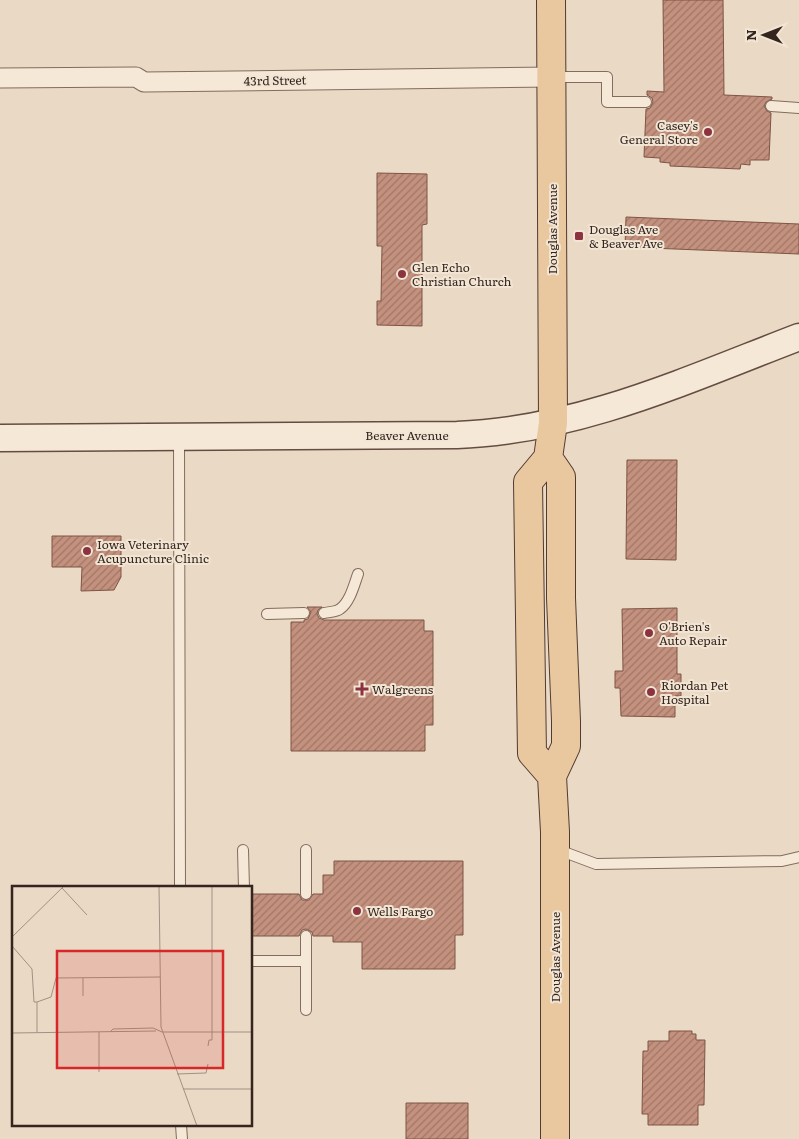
<svg xmlns="http://www.w3.org/2000/svg" width="799" height="1139" font-family="Literata,serif">
<style>
.building{fill:url(#building-hatch);stroke:#7f5445}
.lines{fill:none;stroke-linecap:round;stroke-linejoin:round}
.lane-casing{stroke:#836b5d;stroke-width:12}
.street-casing{stroke:#836b5d;stroke-width:21}
.secondary-casing{stroke:#644d40;stroke-width:29}
.primary-casing{stroke:#513b31;stroke-width:30}
.lane{stroke:#f5e8d7;stroke-width:10}
.street{stroke:#f5e8d7;stroke-width:19}
.secondary{stroke:#f5e8d7;stroke-width:26}
.primary{stroke:#e9c8a0;stroke-width:28}
.poi-dot{fill:#8c3340;stroke:#f2e5d4;stroke-width:2}
.labels{text-anchor:middle;dominant-baseline:central;stroke-width:4;stroke-linejoin:round;paint-order:stroke}
.street-label{font-size:12px;fill:#34261f;stroke:#f2e5d4}
.poi-label{font-size:12px;fill:#34261f;stroke:#f2e5d4;text-anchor:start}
.inset-road{fill:none;stroke:#a19183;stroke-width:1}
.view{fill:#d62828;fill-opacity:0.15;stroke:#d62828;stroke-width:2.5}
.inset-edge{fill:none;stroke:#34261f;stroke-width:2.5}
</style>
<defs>
<pattern id="building-hatch" width="6" height="6" patternUnits="userSpaceOnUse" patternTransform="scale(1.25)"><rect width="6" height="6" fill="#c4917e"/><path d="M-1 1l2-2M0 6l6-6M5 7l2-2" fill="none" stroke="#a07667"/></pattern>
</defs>
<rect width="100%" height="100%" fill="#ead9c5"/>
<path class="building" d="M 663,0 L 723,0 L 724,95 L 772,97 L 772,99 L 766,102 L 764,106 L 767,111 L 771,113 L 769,160 L 750,160 L 750,165 L 741,164 L 740,169 L 670,166 L 670,163 L 660,162 L 660,158 L 644,157 L 646,109 L 650,108 L 653,102 L 652,98 L 647,95 L 647,91 L 664,92 Z
M 377,173 L 427,174 L 427,224 L 422,225 L 422,326 L 377,325 L 377,301 L 381,301 L 382,246 L 377,246 Z
M 626,217 L 799,224 L 799,254 L 625,247 Z
M 627,460 L 677,460 L 676,560 L 626,559 Z
M 52,536 L 121,536 L 121,577 L 114,590 L 81,591 L 82,567 L 52,567 Z
M 307,607 L 322,607 L 318,610 L 317,614 L 319,618 L 324,620 L 424,620 L 424,631 L 433,631 L 433,725 L 425,725 L 425,751 L 291,751 L 291,622 L 304,622 L 304,620 L 308,619 L 311,612 Z
M 677,608 L 677,674 L 681,674 L 681,696 L 675,696 L 675,717 L 621,716 L 620,688 L 615,688 L 615,671 L 623,671 L 622,609 Z
M 334,861 L 463,861 L 463,935 L 455,935 L 455,969 L 362,969 L 362,942 L 333,942 L 333,936 L 313,936 L 312,932 L 306,929 L 302,930 L 299,936 L 251,936 L 251,894 L 299,894 L 302,900 L 309,900 L 313,894 L 323,894 L 323,875 L 334,875 Z
M 669,1031 L 692,1031 L 692,1034 L 696,1034 L 696,1040 L 705,1040 L 704,1105 L 698,1105 L 698,1125 L 648,1125 L 648,1114 L 642,1114 L 643,1051 L 648,1051 L 648,1041 L 669,1041 Z
M 406,1103 L 468,1103 L 468,1139 L 406,1139 Z"/>
<g class="lines">
<g class="lane-casing">
<path id="lane" d="M 553,77 L 607,77 L 607,102 L 646,102
M 771,106 L 799,108
M 179,437 L 180,888
M 324,613 C 329,612 336,612 340,609 C 350,602 354,585 358,574
M 267,614 L 304,613
M 556,849 L 596,864 L 782,861 L 799,857
M 243,850 L 244,888
M 306,850 L 306,894
M 306,936 L 306,1010
M 251,961 L 306,961
M 181,1125 L 182,1139"/>
</g>
<g class="street-casing">
<path id="street" d="M 0,78 L 136,77 L 144,82 L 552,77"/>
</g>
<g class="secondary-casing">
<path id="secondary" d="M 0,438 L 457,435 C 577,431 689,379 799,337"/>
</g>
<g class="primary-casing">
<path id="primary" d="M 551,0 L 553,423 L 548,458 L 528,482 L 532,753 L 552,776
M 548,458 L 561,477 L 561,598 L 566,721 L 566,746 L 552,776 L 555,832 L 555,1139"/>
</g>
<use href="#lane" class="lane"/>
<use href="#street" class="street"/>
<use href="#secondary" class="secondary"/>
<use href="#primary" class="primary"/>
</g>
<g class="poi-dot">
<circle cx="708" cy="132" r="5"/>
<rect x="574" y="231" width="10" height="10" rx="2.5"/>
<circle cx="402" cy="274" r="5"/>
<circle cx="87" cy="551" r="5"/>
<circle cx="649" cy="633" r="5"/>
<path d="M359.5 681.5h5v5h5v5h-5v5h-5v-5h-5v-5h5z"/>
<circle cx="651" cy="692" r="5"/>
<circle cx="357" cy="911" r="5"/>
</g>
<g class="labels">
<g class="street-label">
<text transform="translate(275 80) rotate(-1)">43rd Street</text>
<text transform="translate(552 229) rotate(-90)">Douglas Avenue</text>
<text x="407" y="435">Beaver Avenue</text>
<text transform="translate(555 957) rotate(-90)">Douglas Avenue</text>
</g>
<g class="poi-label">
<text x="698" y="125" text-anchor="end">Casey's<tspan x="698" dy="14">General Store</tspan></text>
<text x="589" y="229">Douglas Ave<tspan x="589" dy="14">&amp; Beaver Ave</tspan></text>
<text x="412" y="267">Glen Echo<tspan x="412" dy="14">Christian Church</tspan></text>
<text x="97" y="544">Iowa Veterinary<tspan x="97" dy="14">Acupuncture Clinic</tspan></text>
<text x="659" y="626">O'Brien's<tspan x="659" dy="14">Auto Repair</tspan></text>
<text x="661" y="685">Riordan Pet<tspan x="661" dy="14">Hospital</tspan></text>
<text x="372" y="689">Walgreens</text>
<text x="367" y="911">Wells Fargo</text>
</g>
</g>
<g transform="translate(12 886)">
<rect width="240" height="240" fill="#ead9c5"/>
<path class="inset-road" d="M 147,0 L 149,141 L 185,240M 50,2 L 75,29M 0,51 L 52,0M 0,60 L 20,83 L 22,116 L 25,116M 71,92 L 71,110M 25,146 L 25,116 L 39,111 L 44,92 L 148,91M 98,146 L 101,143 L 141,142 L 150,146 L 240,146M 0,147 L 144,145M 196,160 L 197,154 L 200,154 L 200,0M 87,186 L 87,146M 165,188 L 194,187 L 196,178M 171,203 L 240,203"/>
<path class="view" d="M 45,65 L 211,65 L 211,182 L 45,182 Z"/>
<rect width="240" height="240" class="inset-edge"/>
</g>
<g transform="translate(764 35) rotate(270)" stroke="#f2e5d4" stroke-width="4" paint-order="stroke">
<path d="M0-4L9 19L0 12L-9 19Z" fill="#34261f"/>
<text y="-8" font-size="14" font-weight="bold" text-anchor="middle" fill="#34261f">N</text>
</g>
</svg>
